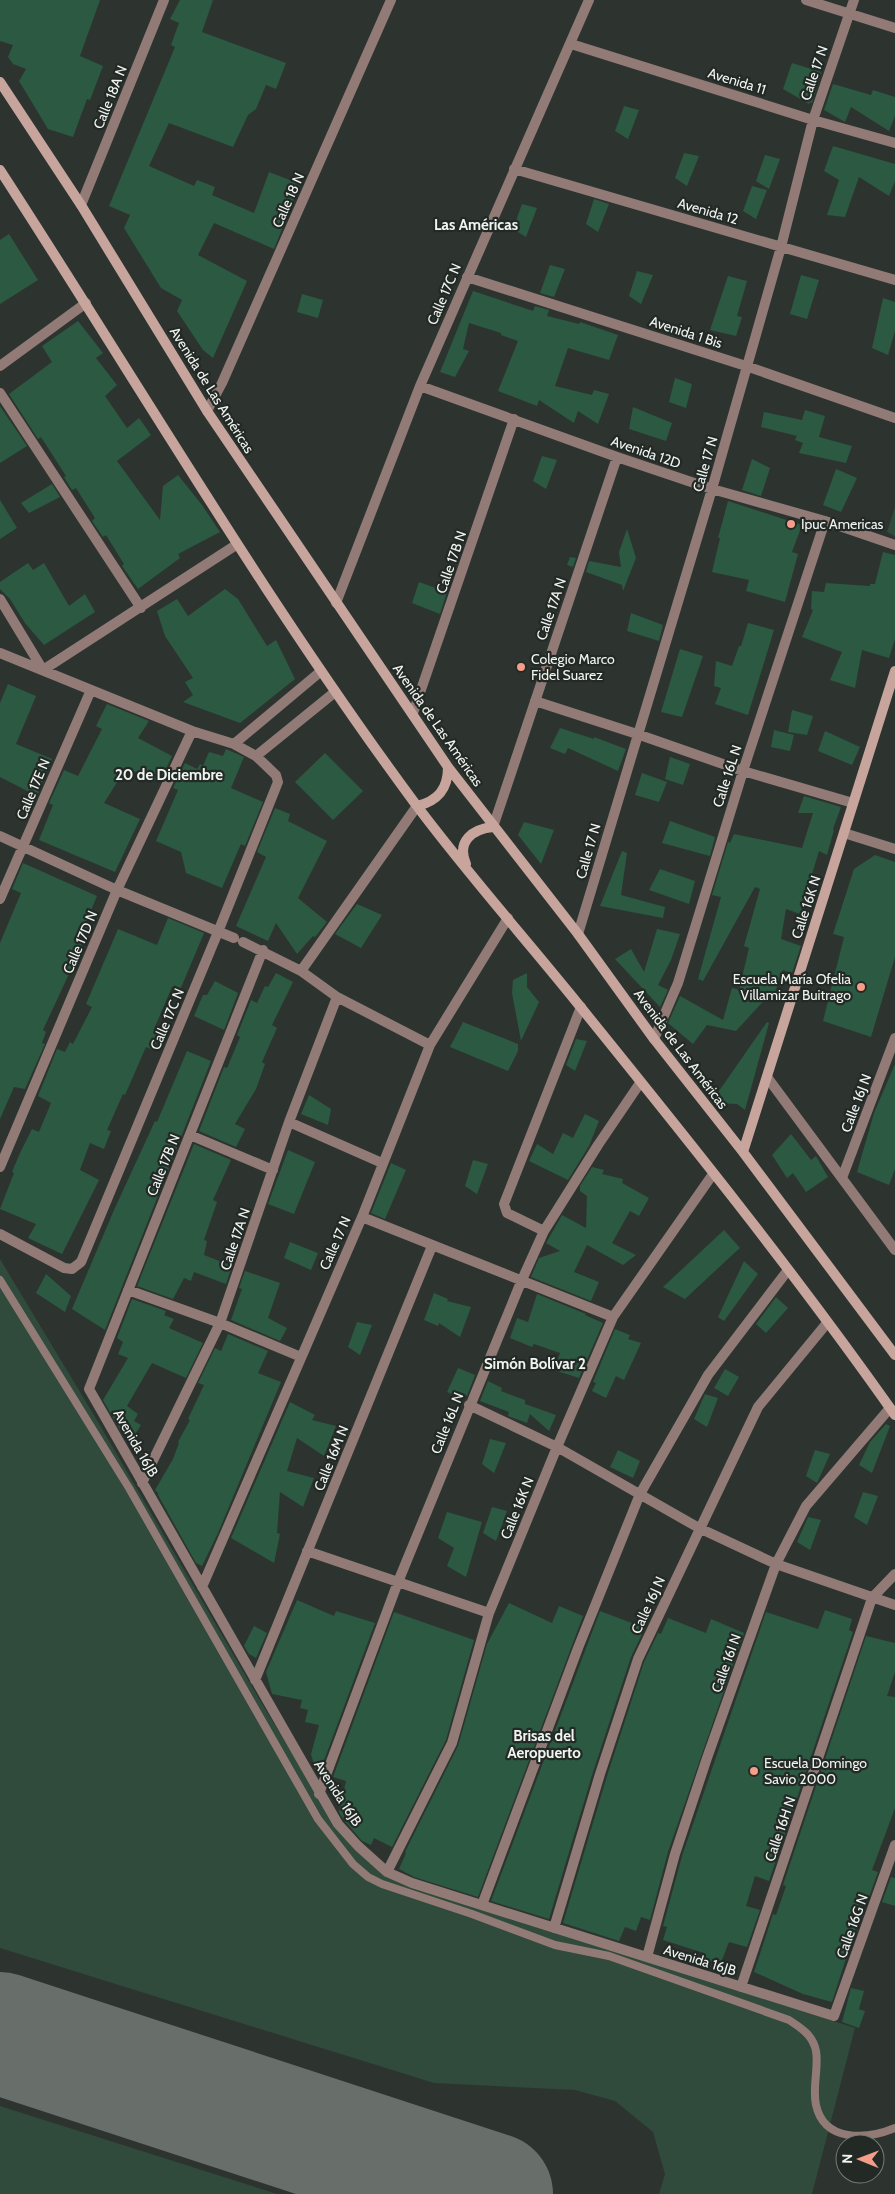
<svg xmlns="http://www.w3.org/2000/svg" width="895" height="2194" font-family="Cabin,sans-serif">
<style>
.green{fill:#304a3c}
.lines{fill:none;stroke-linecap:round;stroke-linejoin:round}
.runway{stroke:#686e6a;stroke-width:122}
.building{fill:#2b5942}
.lane{stroke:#927b76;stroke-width:8}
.street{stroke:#927b76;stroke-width:10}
.secondary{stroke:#c8a59c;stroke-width:10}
.poi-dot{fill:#f49e89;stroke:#232a26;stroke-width:2}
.labels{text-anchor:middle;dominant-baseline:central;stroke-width:4.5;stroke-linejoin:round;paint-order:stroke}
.street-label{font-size:14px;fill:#f1f5f2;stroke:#232a26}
.poi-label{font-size:14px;fill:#f1f5f2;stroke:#232a26;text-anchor:start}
.neighbourhood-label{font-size:15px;font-weight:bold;fill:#f1f5f2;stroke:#232a26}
</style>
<rect width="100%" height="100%" fill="#2d3430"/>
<path class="green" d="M 895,507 L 895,536 L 887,532 Z
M 0,1259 L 98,1422 L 268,1714 L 340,1831 L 386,1875 L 855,2028 L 812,2194 L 659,2194 L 665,2174 L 653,2132 L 615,2101 L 575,2090 L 434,2083 L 0,1948 Z
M 0,2106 L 277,2194 L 0,2194 Z"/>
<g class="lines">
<path class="runway" d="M 0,2033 L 492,2194"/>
</g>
<path class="building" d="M 0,0 L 100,0 L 80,56 L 103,66 L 90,100 L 87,99 L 73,137 L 48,129 L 19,81 L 26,69 L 13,64 L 8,57 L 13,45 L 0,41 Z
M 180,0 L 213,0 L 202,32 L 286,63 L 276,89 L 266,85 L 256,109 L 248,115 L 233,147 L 169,123 L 149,166 L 194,186 L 197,180 L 215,187 L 212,195 L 254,213 L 269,172 L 300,184 L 274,249 L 214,223 L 198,255 L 247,281 L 213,358 L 203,350 L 177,311 L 182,300 L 161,288 L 124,228 L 130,215 L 109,206 L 175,47 L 171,45 L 179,23 L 170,19 Z
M 792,63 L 821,72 L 812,103 L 810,102 L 809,104 L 783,89 Z
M 833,84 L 871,95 L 873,90 L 895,97 L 895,116 L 889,131 L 851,107 L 845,122 L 824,110 Z
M 624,106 L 639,110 L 628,139 L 615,131 Z
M 833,146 L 895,164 L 895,181 L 889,196 L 859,177 L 845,217 L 827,215 L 839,180 L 824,171 Z
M 684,153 L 699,156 L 687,186 L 675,178 Z
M 765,155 L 780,159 L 769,189 L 756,181 Z
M 752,186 L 767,190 L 756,219 L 743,211 Z
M 594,199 L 609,204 L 598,232 L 586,224 Z
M 522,204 L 537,208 L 526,237 L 513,229 Z
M 9,234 L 38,280 L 0,304 L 0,240 Z
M 550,265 L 565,269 L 554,297 L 540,293 Z
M 637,271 L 653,275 L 641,304 L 629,296 Z
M 801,275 L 819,280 L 807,319 L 790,314 Z
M 728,276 L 747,281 L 737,316 L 742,317 L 736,336 L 710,330 Z
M 473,291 L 533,311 L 535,306 L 549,310 L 547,316 L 579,324 L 580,322 L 618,335 L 609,360 L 568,348 L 555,386 L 592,395 L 594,390 L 609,394 L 598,424 L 578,411 L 574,423 L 539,400 L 537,406 L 498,391 L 518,341 L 501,335 L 501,333 L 469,323 L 463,349 L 469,351 L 455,377 L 440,372 Z
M 302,294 L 323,300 L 318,318 L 297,312 Z
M 883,298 L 895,302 L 895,331 L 888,355 L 872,348 Z
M 78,321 L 103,353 L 96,358 L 117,385 L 105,396 L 127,428 L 139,418 L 151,435 L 117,461 L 160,520 L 163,486 L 178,475 L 202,505 L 220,532 L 178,554 L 180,558 L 138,589 L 122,566 L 124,564 L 106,535 L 103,537 L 92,521 L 95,518 L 76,488 L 72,490 L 64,477 L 66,476 L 41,437 L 38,439 L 9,394 L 52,362 L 42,346 Z
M 675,378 L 692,384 L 686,408 L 669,402 Z
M 0,406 L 27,446 L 0,463 Z
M 633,407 L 672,423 L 666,441 L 629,429 Z
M 805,410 L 825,416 L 819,437 L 852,446 L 846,463 L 799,453 L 803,443 L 795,440 L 797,436 L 761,427 L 764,412 L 802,420 Z
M 542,456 L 557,460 L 546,489 L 533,481 Z
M 752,459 L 770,468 L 761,496 L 742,490 Z
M 836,469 L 857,478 L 841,512 L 823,505 Z
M 52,484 L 60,497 L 29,513 L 21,503 Z
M 0,500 L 17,528 L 0,539 Z
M 728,501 L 802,525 L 792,552 L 798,554 L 785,602 L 746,591 L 749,580 L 712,572 L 720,538 L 718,538 Z
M 627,529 L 636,558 L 623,591 L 622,585 L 586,572 L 589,561 L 621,567 L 619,552 Z
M 883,552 L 895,555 L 895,639 L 889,658 L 862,650 L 855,688 L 830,680 L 842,652 L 802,637 L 813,610 L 811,609 L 812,591 L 824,592 L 826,583 L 870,586 L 870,584 L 875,584 Z
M 570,557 L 576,558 L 573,567 L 567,565 Z
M 28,563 L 33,570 L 44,563 L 69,606 L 85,594 L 95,612 L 44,645 L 25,623 L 10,599 L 0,589 L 0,582 Z
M 419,582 L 447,592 L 440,614 L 412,603 Z
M 225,589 L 238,599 L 267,646 L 276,640 L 295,679 L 240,723 L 183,702 L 193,695 L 185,682 L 193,678 L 165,636 L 157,611 L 177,599 L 188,616 Z
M 631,613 L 663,625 L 659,641 L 627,631 Z
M 748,623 L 774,630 L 748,715 L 715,704 L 721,688 L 714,686 L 716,661 L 732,666 L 739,646 L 741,646 Z
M 680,649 L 703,656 L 682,717 L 661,712 Z
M 8,684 L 36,696 L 16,744 L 52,759 L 37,796 L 0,777 L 0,703 Z
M 107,704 L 149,721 L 138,738 L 172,756 L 160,782 L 126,768 L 104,803 L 140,819 L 115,872 L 39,840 L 53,805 L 49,803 L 64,770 L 78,776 L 102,729 L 96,726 Z
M 792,710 L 813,716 L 807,735 L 788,732 Z
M 560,728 L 594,739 L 594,737 L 626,749 L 618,771 L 568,748 L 565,754 L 550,748 Z
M 774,730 L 794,735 L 790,751 L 771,747 Z
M 825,731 L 860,747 L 852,765 L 818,751 Z
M 226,749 L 244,757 L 231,788 L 263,802 L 245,846 L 241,844 L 222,888 L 186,873 L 181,852 L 156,841 L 178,790 L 173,788 L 185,763 L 197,769 L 200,764 L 203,766 L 209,752 L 223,756 Z
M 325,753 L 363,791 L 333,820 L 295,782 Z
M 670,757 L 690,764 L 683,785 L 665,779 Z
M 642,773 L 667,782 L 659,802 L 635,795 Z
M 804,796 L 841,807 L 833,829 L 834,830 L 827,855 L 819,851 L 800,914 L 786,909 L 781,939 L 801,946 L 792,973 L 783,970 L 774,995 L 771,993 L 736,1031 L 707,1025 L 693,1044 L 668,1023 L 680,996 L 723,1020 L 732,988 L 739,990 L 749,948 L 744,946 L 760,889 L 755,887 L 703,981 L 698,979 L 721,897 L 712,895 L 728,842 L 730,843 L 734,834 L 802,848 L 813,813 L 798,813 Z
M 275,808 L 290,814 L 288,821 L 327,841 L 298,898 L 327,922 L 315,937 L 313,936 L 297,954 L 276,923 L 268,941 L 236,926 L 266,857 L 257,852 Z
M 670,821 L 715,837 L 710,856 L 662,843 Z
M 524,822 L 554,830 L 541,864 L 518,835 Z
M 622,851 L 627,853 L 621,895 L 665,907 L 663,918 L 600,906 Z
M 875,855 L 895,862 L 895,957 L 871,1037 L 823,1021 L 844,937 L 833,934 L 854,869 Z
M 23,863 L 97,896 L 85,925 L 89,927 L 74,963 L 43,1030 L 46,1032 L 42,1043 L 45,1044 L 25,1089 L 14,1087 L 0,1119 L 0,943 L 21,893 L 12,889 Z
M 660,869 L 695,881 L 689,904 L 649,890 Z
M 357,904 L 382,915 L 361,948 L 335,934 Z
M 168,918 L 204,933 L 180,990 L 172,987 L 154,1029 L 161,1031 L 153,1050 L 146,1047 L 125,1095 L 123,1094 L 107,1130 L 111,1131 L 104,1149 L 90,1143 L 80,1170 L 99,1180 L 62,1254 L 28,1238 L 36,1224 L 0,1209 L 14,1173 L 12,1172 L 20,1153 L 32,1129 L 39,1132 L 51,1103 L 38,1096 L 57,1049 L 65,1052 L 70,1042 L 73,1044 L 92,1007 L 86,1004 L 118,929 L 157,945 Z
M 657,929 L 680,934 L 671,960 L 658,985 L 668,990 L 660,1007 L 615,959 L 631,949 L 644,972 Z
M 276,973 L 293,982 L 272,1025 L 277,1028 L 262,1062 L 265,1064 L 256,1089 L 235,1124 L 245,1129 L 236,1147 L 199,1131 L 224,1067 L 227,1068 L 240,1037 L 237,1035 L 251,1000 L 257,1003 L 265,986 L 268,987 Z
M 527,973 L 527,987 L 539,1002 L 521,1041 L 512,993 L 513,980 Z
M 215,981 L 238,993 L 224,1030 L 194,1016 L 203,995 L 207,995 Z
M 463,1022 L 518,1044 L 518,1051 L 508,1071 L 450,1047 Z
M 767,1022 L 769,1023 L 745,1110 L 737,1104 L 713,1103 L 712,1101 Z
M 576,1039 L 587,1041 L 575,1071 L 566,1065 Z
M 187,1051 L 211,1061 L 105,1330 L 72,1309 L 114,1210 L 155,1121 L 157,1122 Z
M 895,1064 L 895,1169 L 889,1185 L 857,1172 L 874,1113 Z
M 309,1095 L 331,1109 L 328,1125 L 301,1114 Z
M 585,1114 L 599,1121 L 589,1146 L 568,1180 L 529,1161 L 537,1144 L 553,1154 L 563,1133 L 573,1138 Z
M 791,1134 L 811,1160 L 816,1156 L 828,1177 L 806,1192 L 793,1173 L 787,1178 L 772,1155 Z
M 194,1144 L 231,1160 L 213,1200 L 217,1202 L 204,1240 L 207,1241 L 204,1255 L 232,1266 L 226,1284 L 194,1272 L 191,1281 L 184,1278 L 173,1299 L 137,1286 Z
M 288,1150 L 315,1162 L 294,1214 L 268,1204 Z
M 473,1160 L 488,1164 L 477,1194 L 465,1186 Z
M 391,1163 L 406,1170 L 385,1219 L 371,1213 Z
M 592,1167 L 604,1170 L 602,1174 L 623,1179 L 622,1183 L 649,1198 L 639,1216 L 630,1211 L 612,1243 L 636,1255 L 623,1265 L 587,1245 L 574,1272 L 599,1282 L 591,1301 L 531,1277 L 539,1258 L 560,1251 L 546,1243 L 562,1215 L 586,1228 L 587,1196 L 580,1191 L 580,1186 Z
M 724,1230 L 740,1248 L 730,1257 L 685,1299 L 663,1287 Z
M 290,1242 L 318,1253 L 311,1270 L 284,1258 Z
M 744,1261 L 758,1274 L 724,1321 L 718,1317 Z
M 245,1271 L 280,1283 L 268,1318 L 287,1328 L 280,1341 L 231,1320 L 242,1289 L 239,1288 Z
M 46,1274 L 71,1296 L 65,1312 L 36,1293 Z
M 434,1293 L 448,1299 L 447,1301 L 471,1307 L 460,1337 L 439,1323 L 438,1326 L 424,1320 Z
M 537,1294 L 586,1314 L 585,1315 L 603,1323 L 579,1378 L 554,1370 L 560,1353 L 534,1344 L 532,1347 L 510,1338 L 517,1318 L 528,1322 Z
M 776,1297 L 788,1308 L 766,1333 L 756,1324 Z
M 132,1299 L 166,1311 L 164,1315 L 174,1319 L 169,1328 L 203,1343 L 186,1378 L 152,1363 L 127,1406 L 138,1414 L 134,1421 L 141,1425 L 130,1442 L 123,1435 L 103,1400 L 128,1358 L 118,1354 L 123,1342 L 117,1338 Z
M 357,1322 L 372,1325 L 360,1355 L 348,1347 Z
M 615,1329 L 630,1335 L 628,1339 L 641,1343 L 624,1380 L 616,1376 L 606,1398 L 592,1391 L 596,1383 L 593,1382 Z
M 228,1334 L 268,1351 L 258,1373 L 281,1382 L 218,1533 L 202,1566 L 196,1563 L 158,1495 L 158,1493 L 155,1490 L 173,1459 L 179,1443 L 178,1442 L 190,1420 L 188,1419 L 204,1385 L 198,1383 L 215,1348 L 221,1351 Z
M 458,1368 L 475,1375 L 467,1396 L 463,1395 L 462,1398 L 447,1392 Z
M 725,1369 L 739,1377 L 728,1396 L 714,1388 Z
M 488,1381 L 502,1388 L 501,1391 L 525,1400 L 525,1404 L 556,1415 L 549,1431 L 530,1414 L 527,1423 L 508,1416 L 509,1412 L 480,1401 Z
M 705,1394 L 718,1398 L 707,1427 L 694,1419 Z
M 290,1402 L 315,1415 L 312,1420 L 336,1426 L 324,1456 L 297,1438 L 287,1471 L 314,1478 L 303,1507 L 280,1492 L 277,1533 L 280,1534 L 274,1563 L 231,1538 Z
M 886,1424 L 890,1426 L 872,1473 L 859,1465 L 870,1442 Z
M 490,1439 L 506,1443 L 494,1473 L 482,1464 Z
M 618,1450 L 640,1461 L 633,1478 L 610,1467 Z
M 815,1450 L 830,1454 L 817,1483 L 806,1476 Z
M 863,1492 L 878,1496 L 867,1525 L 854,1517 Z
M 492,1507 L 507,1511 L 496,1541 L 483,1533 Z
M 447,1512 L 482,1522 L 466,1577 L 447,1566 L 454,1548 L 438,1538 Z
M 808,1517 L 821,1520 L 810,1550 L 797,1542 Z
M 297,1600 L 334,1616 L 336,1611 L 375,1623 L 319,1774 L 316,1772 L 311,1754 L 319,1725 L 305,1722 L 308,1710 L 300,1708 L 302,1700 L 272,1694 L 266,1672 Z
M 509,1603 L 552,1623 L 559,1606 L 583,1616 L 478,1897 L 414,1877 L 399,1869 L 406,1853 L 405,1852 L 458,1746 L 487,1644 Z
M 825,1610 L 852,1619 L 849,1630 L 853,1632 L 769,1881 L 755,1876 L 746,1906 L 760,1910 L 747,1947 L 729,1942 L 720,1965 L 702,1958 L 704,1953 L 663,1940 L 667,1927 L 663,1926 L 682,1856 L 766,1612 L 818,1629 Z
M 600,1611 L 645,1628 L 631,1657 L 593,1772 L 549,1919 L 491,1901 Z
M 394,1612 L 474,1640 L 446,1740 L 392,1847 L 374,1838 L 371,1845 L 362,1841 L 344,1820 L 339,1812 L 346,1781 L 333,1777 Z
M 668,1618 L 706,1633 L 711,1619 L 744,1633 L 668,1852 L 650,1920 L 641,1917 L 636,1931 L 625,1927 L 619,1941 L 563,1923 L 607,1776 L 644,1662 L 658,1633 L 661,1634 Z
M 254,1626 L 267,1633 L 256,1658 L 249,1654 L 244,1646 Z
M 866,1636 L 895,1643 L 895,1672 L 887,1696 L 895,1697 L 895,1808 L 872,1870 L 878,1872 L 869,1897 L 866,1896 L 832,2002 L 803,1994 L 754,1972 L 773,1914 L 776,1915 L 786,1886 L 783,1885 Z
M 891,1877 L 895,1878 L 895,1906 L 882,1902 Z
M 851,1988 L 864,1991 L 859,2009 L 858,2009 L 865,2011 L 859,2028 L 842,2022 Z"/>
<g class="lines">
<path class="lane" d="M 0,1280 L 129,1488 L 318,1819 L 353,1864 L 368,1877 L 382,1884 L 472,1914 L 555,1945 L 609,1956 L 789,2020 C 801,2028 813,2035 816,2051 C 819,2068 812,2087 816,2105 C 824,2142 866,2140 895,2128"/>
<path class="street" d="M 806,0 L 895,28
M 571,44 L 813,120 L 895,143
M 514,169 L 895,280
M 81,205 L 164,0
M 467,277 L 746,366 L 895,418
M 0,366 L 86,303
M 420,386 L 617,457 L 712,489 L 825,521 L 895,545
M 0,393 L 141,608
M 207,411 L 222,383 L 391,0
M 0,599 L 43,670 L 236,545
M 336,603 L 420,386 L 589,0
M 0,653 L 192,731 L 234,744 L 256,756 L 276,775 L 278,782 L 218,932 L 81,1262 L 72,1269 L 64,1268 L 0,1234
M 535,701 L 637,734 L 743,771 L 853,803
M 413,713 L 514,419
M 234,744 L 320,672
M 256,756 L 335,692
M 493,827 L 617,457
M 844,833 L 895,849
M 0,836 L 117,890 L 234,938
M 0,899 L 91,690
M 578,934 L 712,489 L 781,247 L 813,120 L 854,0
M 243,942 L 301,971 L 337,997 L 430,1045
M 263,950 L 89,1389 L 338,1824 L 358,1846 L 387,1872 L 412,1883 L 834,2016 L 895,1845
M 301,971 L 417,806
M 654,1039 L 678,983 L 743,771 L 825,521
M 767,1077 L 895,1250
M 289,1122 L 382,1163
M 190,1135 L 273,1170
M 0,1167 L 117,890 L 192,731
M 842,1178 L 895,1038
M 362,1217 L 613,1317
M 544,1231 L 507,1213 L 504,1204 L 581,1007
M 128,1290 L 220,1323 L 301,1357
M 469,1405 L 557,1447 L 699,1528 L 776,1564 L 895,1605
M 142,1483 L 220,1323 L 289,1122 L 337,997
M 307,1551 L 489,1613
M 202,1587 L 362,1217 L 430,1045 L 508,918
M 255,1680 L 432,1246
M 319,1794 L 398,1582 L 521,1282 L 544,1231 L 598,1145 L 640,1083
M 387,1872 L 452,1743 L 489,1613 L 557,1447 L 613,1317 L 713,1174
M 482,1905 L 578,1648 L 640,1494 L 708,1375 L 788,1270
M 554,1928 L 600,1774 L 638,1659 L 758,1407 L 827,1323
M 647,1957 L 675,1854 L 707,1758 L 776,1564 L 806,1506 L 890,1408
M 741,1987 L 872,1598 L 895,1574"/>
<path class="secondary" d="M 0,82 L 81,205 L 207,411 L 448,767 L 578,934 L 654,1039 L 743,1152 L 895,1355
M 0,170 C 137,381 264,599 414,802 C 463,868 518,930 570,994 C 681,1131 793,1270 895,1415
M 417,806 C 438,801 448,789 448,767
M 466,864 C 456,841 473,829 493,827
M 743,1152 L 895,671"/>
</g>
<g class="poi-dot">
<circle cx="791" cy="524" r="5"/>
<circle cx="521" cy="667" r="5"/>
<circle cx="861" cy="987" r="5"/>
<circle cx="754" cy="1771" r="5"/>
</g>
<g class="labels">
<g class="street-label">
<text transform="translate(814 73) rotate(-71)">Calle 17 N</text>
<text transform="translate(737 81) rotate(17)">Avenida 11</text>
<text transform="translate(110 97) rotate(-68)">Calle 18A N</text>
<text transform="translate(288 200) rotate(-66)">Calle 18 N</text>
<text transform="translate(708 211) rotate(16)">Avenida 12</text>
<text transform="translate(444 294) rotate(-67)">Calle 17C N</text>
<text transform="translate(686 332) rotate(18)">Avenida 1 Bis</text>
<text transform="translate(212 390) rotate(58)">Avenida de Las Américas</text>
<text transform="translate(646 452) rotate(19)">Avenida 12D</text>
<text transform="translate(705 464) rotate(-74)">Calle 17 N</text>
<text transform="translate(451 562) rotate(-71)">Calle 17B N</text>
<text transform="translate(551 609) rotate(-71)">Calle 17A N</text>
<text transform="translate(438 725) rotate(55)">Avenida de Las Américas</text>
<text transform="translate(727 776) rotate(-72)">Calle 16L N</text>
<text transform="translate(33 789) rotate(-67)">Calle 17E N</text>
<text transform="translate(588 851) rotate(-74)">Calle 17 N</text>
<text transform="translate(806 907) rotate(-72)">Calle 16K N</text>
<text transform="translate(80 942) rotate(-67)">Calle 17D N</text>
<text transform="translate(167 1019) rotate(-67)">Calle 17C N</text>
<text transform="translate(681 1049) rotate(53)">Avenida de Las Américas</text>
<text transform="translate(856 1103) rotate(-69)">Calle 16J N</text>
<text transform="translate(163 1165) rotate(-68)">Calle 17B N</text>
<text transform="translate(235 1239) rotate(-71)">Calle 17A N</text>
<text transform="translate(335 1243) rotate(-66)">Calle 17 N</text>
<text transform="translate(447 1423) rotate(-68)">Calle 16L N</text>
<text transform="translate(136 1443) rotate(60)">Avenida 16JB</text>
<text transform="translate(331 1458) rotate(-68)">Calle 16M N</text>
<text transform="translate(517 1508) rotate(-68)">Calle 16K N</text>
<text transform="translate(648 1605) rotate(-65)">Calle 16J N</text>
<text transform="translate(726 1663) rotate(-70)">Calle 16I N</text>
<text transform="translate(338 1793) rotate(57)">Avenida 16JB</text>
<text transform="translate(780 1829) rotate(-71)">Calle 16H N</text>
<text transform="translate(852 1926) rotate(-70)">Calle 16G N</text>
<text transform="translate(700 1960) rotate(17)">Avenida 16JB</text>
</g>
<g class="poi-label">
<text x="801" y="524">Ipuc Americas</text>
<text x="531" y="659">Colegio Marco<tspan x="531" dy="16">Fidel Suarez</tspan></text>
<text x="851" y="979" text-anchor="end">Escuela María Ofelia<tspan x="851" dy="16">Villamizar Buitrago</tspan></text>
<text x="764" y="1763">Escuela Domingo<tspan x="764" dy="16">Savio 2000</tspan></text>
</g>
<g class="neighbourhood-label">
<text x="476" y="225">Las Américas</text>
<text x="169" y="775">20 de Diciembre</text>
<text x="535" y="1364">Simón Bolívar 2</text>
<text x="544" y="1736">Brisas del<tspan x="544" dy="17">Aeropuerto</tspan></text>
</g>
</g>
<g transform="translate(860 2159) rotate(271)"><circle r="24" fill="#232a26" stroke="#757b78"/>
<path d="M0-4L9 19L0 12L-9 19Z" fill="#f49e89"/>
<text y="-8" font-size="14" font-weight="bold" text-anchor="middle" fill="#f1f5f2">N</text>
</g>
</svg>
